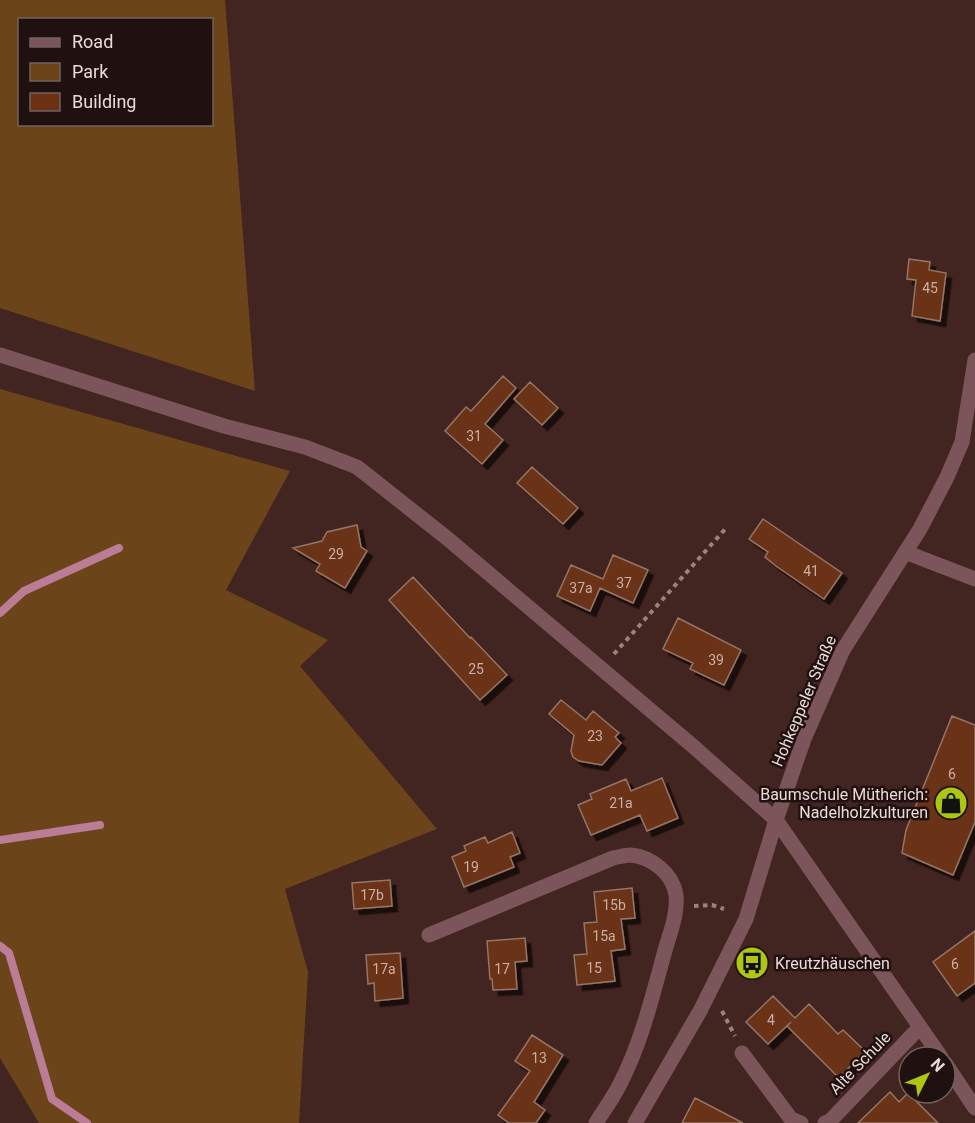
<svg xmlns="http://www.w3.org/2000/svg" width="975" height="1123" font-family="Roboto,sans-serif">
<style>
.green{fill:#6b441a;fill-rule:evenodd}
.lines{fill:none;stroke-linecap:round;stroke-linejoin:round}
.stream{stroke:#bb7c96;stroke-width:8}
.building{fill:#6b3112;stroke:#957566;stroke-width:1.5;filter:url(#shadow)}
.path{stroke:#9b827f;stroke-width:4;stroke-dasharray:4.5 4.5;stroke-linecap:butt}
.minor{stroke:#7c555b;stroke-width:15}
.labels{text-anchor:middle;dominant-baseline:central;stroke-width:5;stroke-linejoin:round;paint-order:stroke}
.number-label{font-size:14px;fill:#ccafa5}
.street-label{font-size:16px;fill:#edd9d6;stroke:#1f1110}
.poi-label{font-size:16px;fill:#edd9d6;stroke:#1f1110;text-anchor:end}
</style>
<defs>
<filter id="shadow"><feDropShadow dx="5.5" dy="5.5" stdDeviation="0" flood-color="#0009"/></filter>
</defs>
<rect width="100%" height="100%" fill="#422420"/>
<path class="green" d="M 0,0 L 225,0 L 255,391 L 0,308 ZM 20,20 L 212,20 L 212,124 L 20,124 Z
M 0,389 L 290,471 L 226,590 L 328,640 L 300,666 L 437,829 L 285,889 L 308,972 L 299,1123 L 39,1123 L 0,1058 Z"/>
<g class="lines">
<path class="stream" d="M 0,613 L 24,591 L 119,548
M 0,840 L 100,825
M 0,946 L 9,953 L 52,1099 L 87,1123"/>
</g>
<path class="building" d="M 909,259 L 930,262 L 929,270 L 946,273 L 940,321 L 912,316 L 916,280 L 907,279 Z
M 503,376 L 516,388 L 485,424 L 503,440 L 482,464 L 445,431 L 466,407 L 471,411 Z
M 530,382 L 558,408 L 542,425 L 514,399 Z
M 532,467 L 578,508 L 563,524 L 517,483 Z
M 763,519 L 842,573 L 824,599 L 776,566 L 765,557 L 768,552 L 749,539 Z
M 357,525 L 361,547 L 367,551 L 345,588 L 316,571 L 320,564 L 293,548 L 322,541 L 327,532 Z
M 613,555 L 648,570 L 633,603 L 600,588 L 590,611 L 557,596 L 571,565 L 603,579 Z
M 413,577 L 470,638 L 471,637 L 507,675 L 480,700 L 389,600 Z
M 678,618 L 741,650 L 724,685 L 690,669 L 693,663 L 663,649 Z
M 561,700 L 586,720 L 593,711 L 619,733 L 615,737 L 621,743 L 602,765 L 579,761 L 573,757 L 571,751 L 574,735 L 549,714 Z
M 952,716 L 975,725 L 975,822 L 953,875 L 902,853 L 906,830 Z
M 662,778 L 678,818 L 647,831 L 640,815 L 591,835 L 578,805 L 592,799 L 590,794 L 626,779 L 631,791 Z
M 512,832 L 520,853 L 510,857 L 514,867 L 464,887 L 452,857 L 466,851 L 464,846 L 485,837 L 488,843 Z
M 390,880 L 392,906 L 354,909 L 352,883 Z
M 632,888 L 635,918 L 621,919 L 625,949 L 611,951 L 615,981 L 577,985 L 574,955 L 587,954 L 584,923 L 597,922 L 594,892 Z
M 975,931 L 975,983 L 957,996 L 933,962 Z
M 525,938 L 527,961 L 515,962 L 517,989 L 493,990 L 492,979 L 490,979 L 487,941 Z
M 400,953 L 403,998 L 375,1001 L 374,983 L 368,984 L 366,955 Z
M 773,996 L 795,1018 L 809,1004 L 838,1034 L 843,1030 L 865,1051 L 839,1078 L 787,1026 L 791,1022 L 768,1044 L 746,1022 Z
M 532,1035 L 563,1055 L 534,1102 L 545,1110 L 536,1123 L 509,1123 L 498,1115 L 530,1071 L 515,1061 Z
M 890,1092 L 899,1102 L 908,1093 L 938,1123 L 858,1123 Z
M 695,1098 L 743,1123 L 682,1123 Z"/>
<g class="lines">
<path class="path" d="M 614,654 L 727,527
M 694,906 L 712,905 L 724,909
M 750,961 L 757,946
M 722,1011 L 735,1036"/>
<path class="minor" d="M 0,355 L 224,426 L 305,447 L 357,467 L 448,539 L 694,747 L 776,820 L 941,1057
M 905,552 L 975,579
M 429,935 L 613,858 C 619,857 625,855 631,855 C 652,857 673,874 676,895 C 678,915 669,935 664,954 C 652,998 641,1043 620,1084 C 613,1098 604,1110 596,1123
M 742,1053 L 791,1119 L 801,1123
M 945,1063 L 975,1108
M 635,1123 L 700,1011 L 746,919 L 776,820 L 804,739 L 843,650 L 920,529 L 947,477 L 962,442 L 975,360
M 825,1123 L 830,1121 L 920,1027"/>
</g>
<defs>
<g id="shop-disc" transform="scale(1.725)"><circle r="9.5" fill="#acc613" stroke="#1f1110"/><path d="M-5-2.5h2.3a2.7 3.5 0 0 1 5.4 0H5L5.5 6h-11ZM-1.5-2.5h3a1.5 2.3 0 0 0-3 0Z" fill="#111"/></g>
<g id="bus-disc" transform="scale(1.725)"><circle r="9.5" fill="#acc613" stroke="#1f1110"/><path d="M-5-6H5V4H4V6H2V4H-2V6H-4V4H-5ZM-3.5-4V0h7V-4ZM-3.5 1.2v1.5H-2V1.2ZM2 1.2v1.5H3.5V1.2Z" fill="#111"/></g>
</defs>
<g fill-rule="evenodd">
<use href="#shop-disc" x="951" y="803"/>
<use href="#bus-disc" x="752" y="963"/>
</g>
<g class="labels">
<g class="number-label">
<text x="930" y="288">45</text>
<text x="474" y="436">31</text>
<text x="336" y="554">29</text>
<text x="811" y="571">41</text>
<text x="624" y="583">37</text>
<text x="581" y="588">37a</text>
<text x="716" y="660">39</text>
<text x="476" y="669">25</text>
<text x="595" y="736">23</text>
<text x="952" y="774">6</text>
<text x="621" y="803">21a</text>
<text x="471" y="867">19</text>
<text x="372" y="895">17b</text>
<text x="614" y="905">15b</text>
<text x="604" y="936">15a</text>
<text x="955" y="964">6</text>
<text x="594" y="968">15</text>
<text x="384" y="969">17a</text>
<text x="502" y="969">17</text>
<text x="771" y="1020">4</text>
<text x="539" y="1058">13</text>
</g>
<g class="street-label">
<text transform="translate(804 701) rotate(-67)">Hohkeppeler Straße</text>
<text transform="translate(860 1063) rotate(-46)">Alte Schule</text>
</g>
<g class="poi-label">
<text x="928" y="794">Baumschule Mütherich:<tspan x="928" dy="18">Nadelholzkulturen</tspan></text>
<text x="775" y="963" text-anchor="start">Kreutzhäuschen</text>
</g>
</g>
<rect x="18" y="18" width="195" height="108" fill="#1f1110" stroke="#71615f" stroke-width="1.5"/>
<rect x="30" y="38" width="30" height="9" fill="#7c555b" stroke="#71615f" stroke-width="1.5"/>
<text x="72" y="48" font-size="18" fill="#edd9d6">Road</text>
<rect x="30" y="63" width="30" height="18" fill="#6b441a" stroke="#71615f" stroke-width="1.5"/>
<text x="72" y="78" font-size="18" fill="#edd9d6">Park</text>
<rect x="30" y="93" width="30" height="18" fill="#6b3112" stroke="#71615f" stroke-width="1.5"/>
<text x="72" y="108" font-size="18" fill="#edd9d6">Building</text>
<g transform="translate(927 1075) rotate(47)"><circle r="28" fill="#1f1110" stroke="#71615f" stroke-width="1.5"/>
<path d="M0-4.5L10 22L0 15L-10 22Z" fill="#acc613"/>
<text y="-9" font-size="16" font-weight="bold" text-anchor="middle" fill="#edd9d6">N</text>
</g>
</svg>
